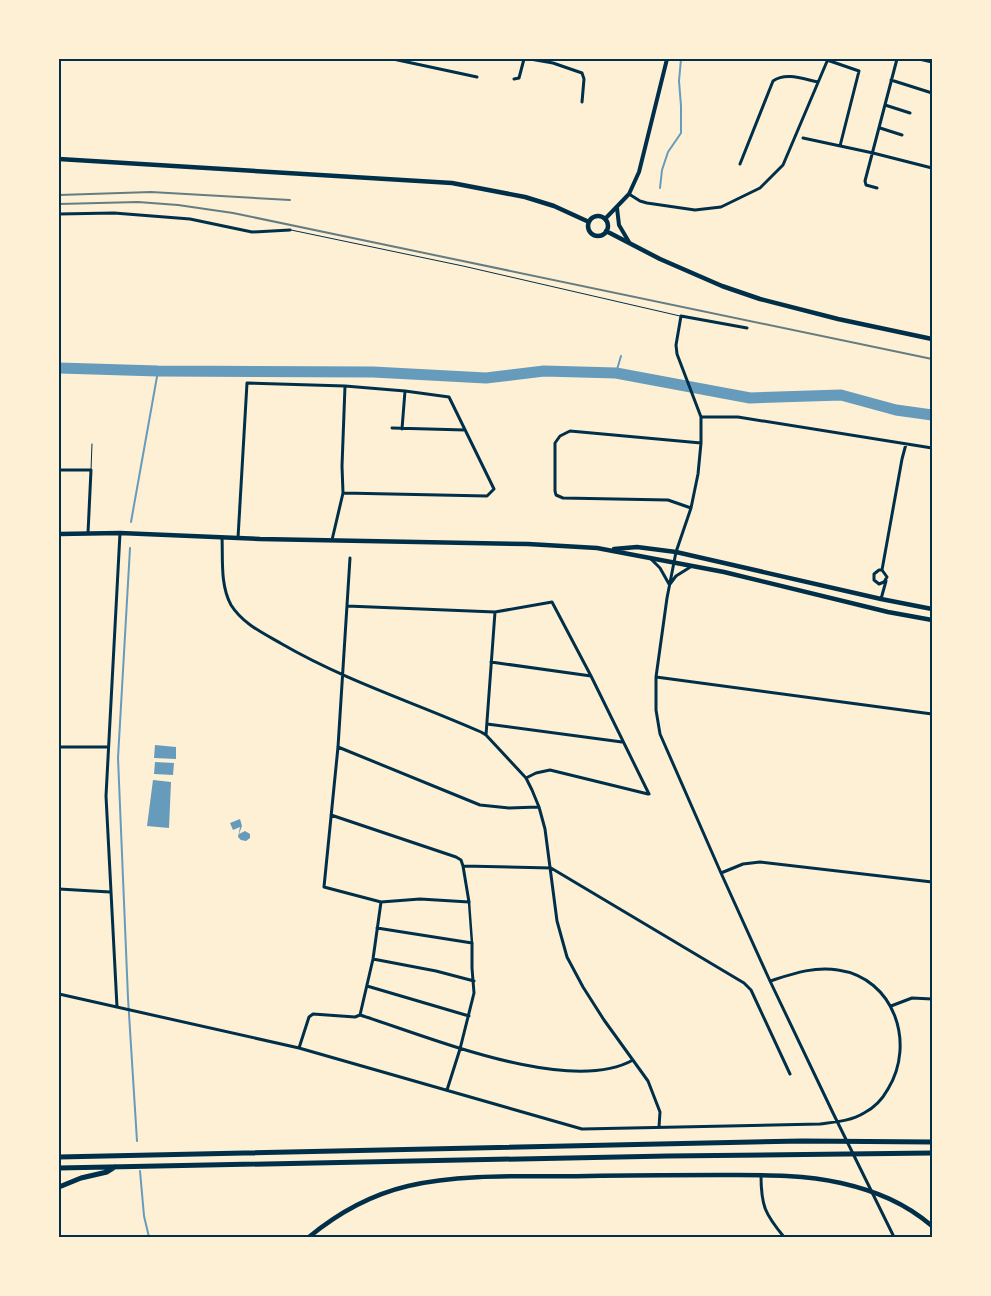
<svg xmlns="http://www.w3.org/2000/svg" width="991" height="1296" font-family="Georgia,serif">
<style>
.water{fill:#669bbc}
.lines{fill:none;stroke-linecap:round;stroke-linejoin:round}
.stream{stroke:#669bbc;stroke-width:2}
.river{stroke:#669bbc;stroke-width:11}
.service{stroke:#003049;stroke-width:1}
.pedestrian{stroke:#003049;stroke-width:2.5}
.minor{stroke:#003049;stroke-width:3}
.tertiary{stroke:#003049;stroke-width:4}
.secondary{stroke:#003049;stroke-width:4.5}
.trunk{stroke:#003049;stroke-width:5}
.rail{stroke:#657d81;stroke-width:2}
.neatline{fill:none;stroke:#003049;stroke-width:2}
</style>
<rect width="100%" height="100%" fill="#fdf0d5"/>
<path class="water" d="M 155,745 L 176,747 L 176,759 L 154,758 Z
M 155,762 L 174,763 L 173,775 L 154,774 Z
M 153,780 L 171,782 L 169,828 L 147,826 Z
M 240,819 L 242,826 L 239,834 L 245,831 L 250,834 L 250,838 L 246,841 L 241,840 L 238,837 L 240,827 L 233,830 L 230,823 Z"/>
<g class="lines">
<path class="stream" d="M 660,188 L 662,170 L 668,152 L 681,133 L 681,106 L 679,81 L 681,59
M 616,373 L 621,356
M 131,522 L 158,371
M 130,548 L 118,758 L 128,998 L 137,1141
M 140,1171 L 144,1216 L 149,1237"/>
<path class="river" d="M 59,368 L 158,371 L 373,372 L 486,378 L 544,371 L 616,373 L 750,398 L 841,395 L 896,410 L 932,415"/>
<path class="service" d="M 291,230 L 463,266 L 680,316
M 91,470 L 92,444"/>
<path class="pedestrian" d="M 469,902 L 472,943"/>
<path class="minor" d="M 393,59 L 477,77
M 530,59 L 553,63 L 582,73 L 584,79 L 582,102
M 919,59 L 932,62
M 827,60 L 859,71 L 840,146
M 514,79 L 519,78 L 524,59
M 891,80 L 932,93
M 885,105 L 910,113
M 880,128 L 902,135
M 803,138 L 873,153 L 932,168
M 740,164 L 773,81 C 786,72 803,79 818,82
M 877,188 L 866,185 L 865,181 L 897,59
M 629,194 L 640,201 L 647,203 L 695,210 L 721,207 L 760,188 L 783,165 L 828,59
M 59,214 L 114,213 L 190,219 L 252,232 L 290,230
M 747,328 L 681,316 L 676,345 L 677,354 L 701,417 L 701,443 L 698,474 L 691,508 L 676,552 L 667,598 L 656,677 L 656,710 L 660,734 L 721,873 L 770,981 L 833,1113 L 894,1237
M 701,417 L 738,417 L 932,448
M 392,428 L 465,430
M 402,429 L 405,391
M 59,470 L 91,470 L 88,533
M 691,508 L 668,500 L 563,498 L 556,495 L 555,491 L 555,443 L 560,436 L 570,431 L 701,443
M 222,537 C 223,559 220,585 231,605 C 243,624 263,633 282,644 C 346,681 413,702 481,732 L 486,735 L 526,778 L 532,790 L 539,807 L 545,829 L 557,921 L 567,957 L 583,987 L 604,1020 L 648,1081 L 660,1112 L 659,1127
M 238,538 L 247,383 L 345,386 L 405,391 L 449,397 L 494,489 L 487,496 L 343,493
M 332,540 L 343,493 L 342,466 L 345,386
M 651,559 L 660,568 L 669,584
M 882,570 L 879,570 L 874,574 L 874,580 L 879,584 L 884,582 L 887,577 L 882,570 L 902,459 L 906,444
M 670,584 L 676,576 L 692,566
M 881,599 L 886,581
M 347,606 L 495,612 L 552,602 L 591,676 L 649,794
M 491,662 L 591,676
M 656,677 L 932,714
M 487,724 L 622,742
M 486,735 L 495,612
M 59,747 L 108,747
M 338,747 L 480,805 L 509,808 L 538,807
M 526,778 L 536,773 L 550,770 L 648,794
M 331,815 L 456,857 L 461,860 L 463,866 L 469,902 L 420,899 L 381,902 L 324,887 L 338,747 L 350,558
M 463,866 L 551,868 L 744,983 L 751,990 L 790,1074
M 721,873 L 743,864 L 760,862 L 932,882
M 59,889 L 110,892
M 377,928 L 472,943 L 472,968 L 474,993 L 460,1049 L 447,1090
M 373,959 L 436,971 L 474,981
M 367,986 L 469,1016
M 59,994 L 299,1048 L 582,1129 L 820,1124 C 835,1122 851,1121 864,1113 C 874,1108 883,1098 888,1089 C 916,1043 894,978 838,970 C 814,966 792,974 770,981
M 891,1006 L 912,998 L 932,999
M 117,1007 L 106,796 L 120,533
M 360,1015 L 373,959 L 381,902
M 299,1048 L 309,1017 L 313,1014 L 355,1017 L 360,1015 C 427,1036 569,1096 633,1060
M 761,1175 C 761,1206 765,1214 784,1237"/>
<path class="tertiary" d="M 617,208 L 619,225 L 629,242
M 605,219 L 629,194 L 639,172 L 667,59"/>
<path class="secondary" d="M 59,159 L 452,183 L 525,197 L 554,206 L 589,222
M588 226a10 10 0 1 1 20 0a10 10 0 1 1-20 0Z
M 606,231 L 660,259 L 722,286 L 760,299 L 838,319 L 932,339
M 59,534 L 120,533 L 260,539 L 528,544 L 597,548 L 724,572 L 888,612 L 932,620
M 614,549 L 637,547 L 676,552 L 881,599 L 932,609
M 309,1237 C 338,1213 370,1195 408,1186 C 463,1173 532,1177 589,1176 C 633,1175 677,1175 721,1175 C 761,1175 802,1174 841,1183 C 876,1191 905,1203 932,1226"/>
<path class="trunk" d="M 59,1157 L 802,1141 L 932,1142
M 59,1168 L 668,1156 L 932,1153
M 59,1187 L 81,1178 L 107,1172 L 115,1167"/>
<path class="rail" d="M 59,195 L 151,192 L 290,200
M 59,204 L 138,202 L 178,205 L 233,213 L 932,359"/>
</g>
<rect width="991" height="1296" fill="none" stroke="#fdf0d5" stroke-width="120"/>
<rect x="60" y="60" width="871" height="1176" class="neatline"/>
</svg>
